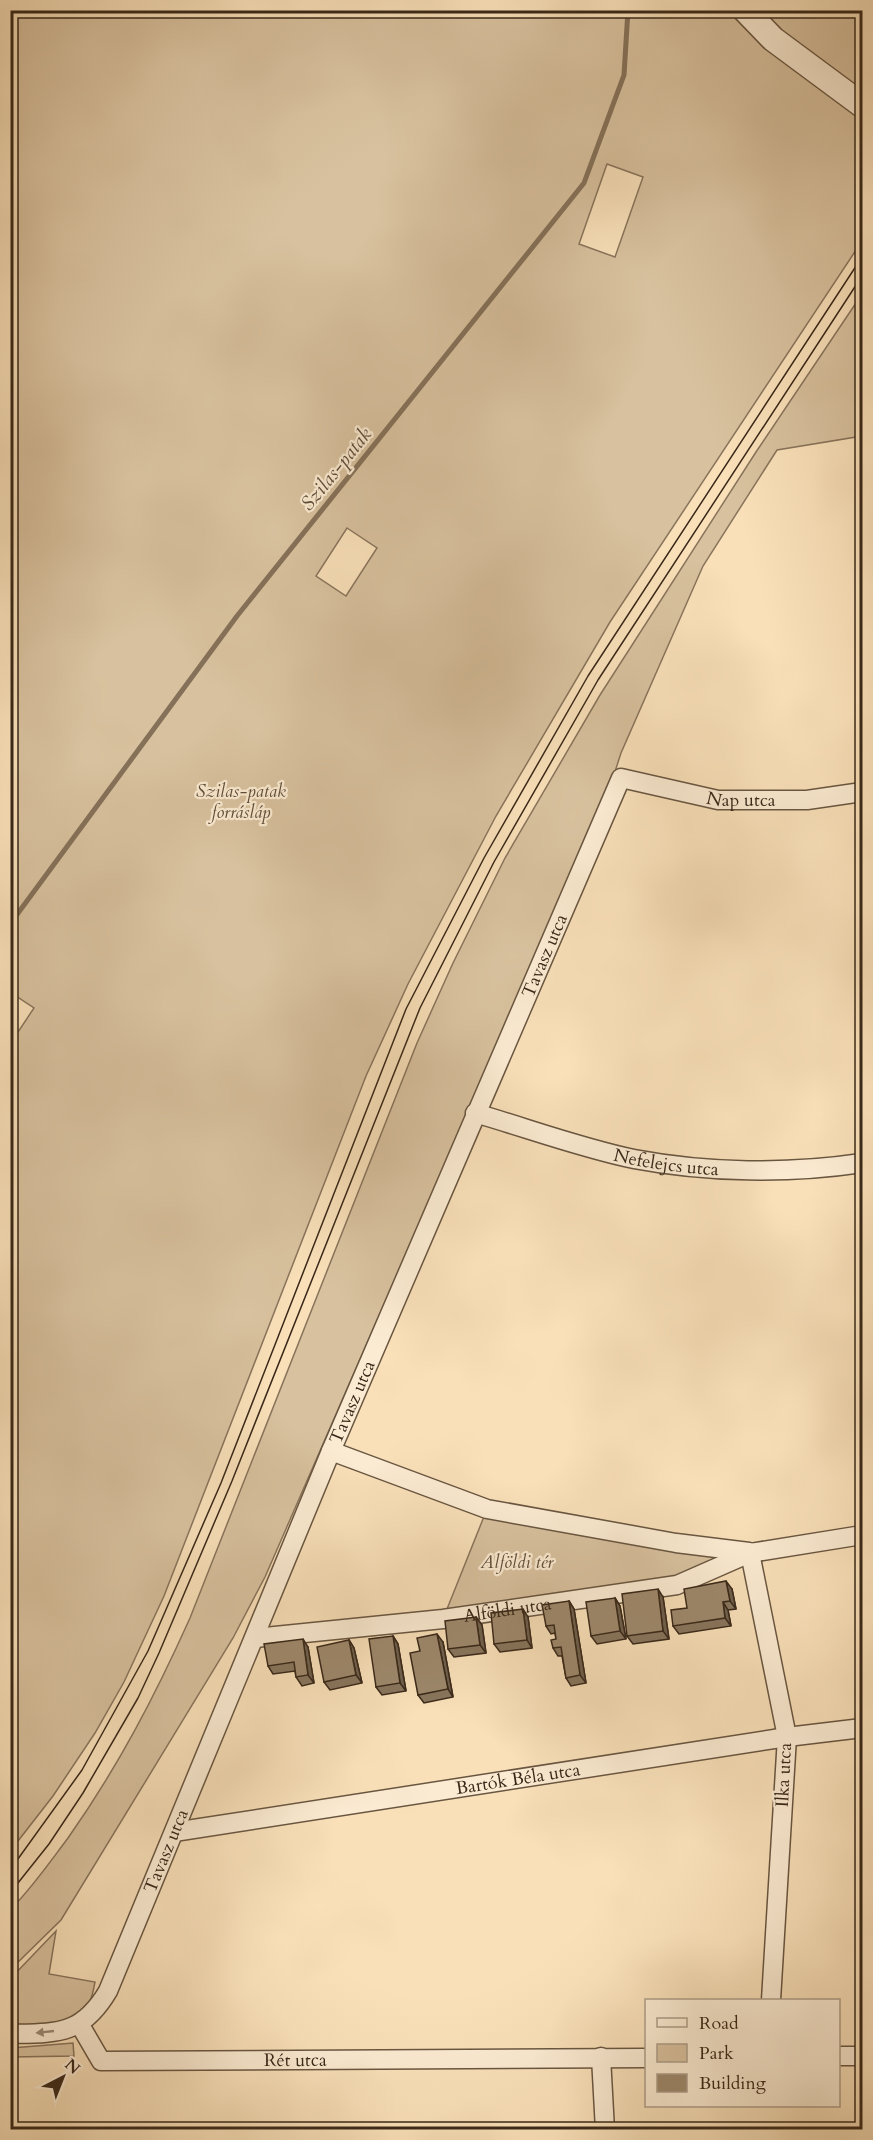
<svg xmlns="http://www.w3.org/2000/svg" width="873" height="2140" font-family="Cardo,serif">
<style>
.green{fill:#d8c19e;stroke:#88745c;stroke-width:1.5;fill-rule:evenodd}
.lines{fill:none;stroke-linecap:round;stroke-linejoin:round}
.stream{stroke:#857159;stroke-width:5}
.minor-casing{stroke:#695641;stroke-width:21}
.tertiary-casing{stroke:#695641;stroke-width:27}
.minor{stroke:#fbebd2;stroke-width:18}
.tertiary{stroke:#fbebd2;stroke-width:24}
.tram{stroke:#392819;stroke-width:1.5}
.wall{fill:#87755d;stroke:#392819;stroke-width:1.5}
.shaded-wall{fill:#6e5f4c;stroke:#392819;stroke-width:1.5}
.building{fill:#9d886c;stroke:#392819;stroke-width:1.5}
.oneway{fill:#9a8a76}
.labels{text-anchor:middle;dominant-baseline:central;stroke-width:4.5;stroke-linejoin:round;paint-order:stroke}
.park-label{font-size:18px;font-style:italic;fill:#614e3a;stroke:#fbebd2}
.street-label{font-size:18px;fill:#392819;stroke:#fbebd2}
.water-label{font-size:20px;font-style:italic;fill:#5f4c39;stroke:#fbebd2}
</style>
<rect width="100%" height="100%" fill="#f9e0b9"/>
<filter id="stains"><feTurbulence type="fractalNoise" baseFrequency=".00333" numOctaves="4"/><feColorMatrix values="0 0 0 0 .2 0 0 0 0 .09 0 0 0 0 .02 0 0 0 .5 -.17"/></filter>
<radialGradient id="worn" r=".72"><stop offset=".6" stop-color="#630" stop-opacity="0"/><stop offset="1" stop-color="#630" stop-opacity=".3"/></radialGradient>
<path class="green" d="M 11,11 L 862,11 L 862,241 L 610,622 L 496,816 L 408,984 L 366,1076 L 164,1596 L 124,1682 L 95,1733 L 53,1796 L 11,1850 L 10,1044 L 34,1008 L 10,992 ZM 607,164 L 643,177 L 615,257 L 579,244 ZM 347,528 L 377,548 L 346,596 L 316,576 Z
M 862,294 L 862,436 L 777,450 L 703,566 L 621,753 L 611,784 L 265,1577 L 233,1638 L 61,1920 L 11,1969 L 11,1909 C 32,1888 50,1862 68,1838 C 118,1767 155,1696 190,1618 L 417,1043 L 453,963 L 505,858 L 600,695 L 756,452 Z
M 487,1509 L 750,1553 L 677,1585 L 443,1619 Z
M 56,1931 L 49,1974 L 95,1982 C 93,1992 91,2005 82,2013 C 65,2026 31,2027 11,2026 L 11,1978 Z
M 73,2043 L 74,2056 L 11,2057 L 11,2048 Z"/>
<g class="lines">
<path class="stream" d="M 10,924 L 237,616 L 584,183 L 624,75 L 628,10"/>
<g class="minor-casing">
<g id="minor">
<path id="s1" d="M 475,1113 C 527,1128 581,1148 634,1159 C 708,1173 788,1174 862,1163"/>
<path d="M 331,1451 L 487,1509 L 676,1543 L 749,1552"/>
<path d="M 750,1553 L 787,1737 L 771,2000"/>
<path id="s2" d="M 255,1638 L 443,1619 L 677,1585 L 750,1553 L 862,1535"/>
<path id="s3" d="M 174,1832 L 787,1737 L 862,1728"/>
<path id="s4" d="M 80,2025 L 101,2061 L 646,2058"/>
<path id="s5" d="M 10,2034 C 58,2033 82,2035 108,1991 L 331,1451 L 621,778 L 718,800 L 807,800 L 862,792"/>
<path d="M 838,2056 L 862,2056"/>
<path d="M 601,2057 L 605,2130"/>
</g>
</g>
<g class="tertiary-casing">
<path id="tertiary" d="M 745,10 L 773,39 L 862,105"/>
</g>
<use href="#minor" class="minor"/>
<use href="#tertiary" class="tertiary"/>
<path class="tram" d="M 10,1870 L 82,1770 L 148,1651 L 221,1483 L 406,1009 L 484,858 L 588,676 L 862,257
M 10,1893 L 49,1844 L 83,1793 L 138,1698 L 159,1653 L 232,1481 L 420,1008 L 494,862 L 598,680 L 862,276"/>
</g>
<path class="wall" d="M 732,1589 L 736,1609 L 728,1610 L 731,1626 L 679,1634 L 673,1626 L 687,1608 Z
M 663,1597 L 669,1639 L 633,1644 L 627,1636 Z
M 615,1598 L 620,1606 L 626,1639 L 597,1644 L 591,1636 Z
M 569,1601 L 574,1609 L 586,1683 L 571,1686 L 566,1678 L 562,1656 L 558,1656 L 553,1648 L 556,1639 L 555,1633 L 551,1634 L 546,1626 Z
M 476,1617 L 482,1625 L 486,1653 L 454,1657 L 448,1649 Z
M 528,1617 L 532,1648 L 500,1652 L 494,1644 Z
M 393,1636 L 398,1644 L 406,1691 L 382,1695 L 376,1687 Z
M 349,1640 L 354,1648 L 362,1683 L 330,1690 L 324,1682 Z
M 443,1642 L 453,1697 L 424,1703 L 418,1695 L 420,1651 Z
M 308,1647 L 314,1683 L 302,1686 L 296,1677 L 295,1671 L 273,1674 L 268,1666 Z"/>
<path class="shaded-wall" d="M 726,1581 L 732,1589 L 736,1609 L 730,1601 Z
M 658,1589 L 663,1597 L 669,1639 L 663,1631 Z
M 615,1598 L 620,1606 L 626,1639 L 620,1631 Z
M 569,1601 L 574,1609 L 586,1683 L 580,1675 Z
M 723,1602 L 728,1610 L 731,1626 L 725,1618 Z
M 523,1609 L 528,1617 L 532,1648 L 527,1640 Z
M 476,1617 L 482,1625 L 486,1653 L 480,1645 Z
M 437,1634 L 443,1642 L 453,1697 L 448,1689 Z
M 393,1636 L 398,1644 L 406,1691 L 400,1683 Z
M 303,1639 L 308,1647 L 314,1683 L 308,1675 Z
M 349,1640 L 354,1648 L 362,1683 L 356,1675 Z"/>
<path class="building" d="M 726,1581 L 730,1601 L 723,1602 L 725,1618 L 673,1626 L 671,1610 L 687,1608 L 684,1589 Z
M 658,1589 L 663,1631 L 627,1636 L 622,1594 Z
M 615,1598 L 620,1631 L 591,1636 L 586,1602 Z
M 569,1601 L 580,1675 L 566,1678 L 561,1647 L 553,1648 L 551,1640 L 556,1639 L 554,1625 L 546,1626 L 542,1605 Z
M 523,1609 L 527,1640 L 494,1644 L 491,1613 Z
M 476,1617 L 480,1645 L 448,1649 L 445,1621 Z
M 437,1634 L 448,1689 L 418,1695 L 410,1653 L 420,1651 L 417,1638 Z
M 393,1636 L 400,1683 L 376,1687 L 369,1639 Z
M 303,1639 L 308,1675 L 296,1677 L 294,1662 L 268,1666 L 264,1644 Z
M 349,1640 L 356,1675 L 324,1682 L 317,1647 Z"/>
<defs><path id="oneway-solid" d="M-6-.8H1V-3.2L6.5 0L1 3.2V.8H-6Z" transform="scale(1.5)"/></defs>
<use class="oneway" href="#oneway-solid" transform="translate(45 2032) rotate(174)"/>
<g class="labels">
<g class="park-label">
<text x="241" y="791">Szilas-patak<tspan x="241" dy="21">forrásláp</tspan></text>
<text x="517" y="1562">Alföldi tér</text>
</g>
<g class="street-label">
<text stroke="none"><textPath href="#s5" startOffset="1554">Nap utca</textPath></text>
<text stroke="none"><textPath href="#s5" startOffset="1238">Tavasz utca</textPath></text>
<text stroke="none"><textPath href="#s1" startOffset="198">Nefelejcs utca</textPath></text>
<text stroke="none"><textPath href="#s5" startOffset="752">Tavasz utca</textPath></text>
<text stroke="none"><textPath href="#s2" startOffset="254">Alföldi utca</textPath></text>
<text transform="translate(784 1775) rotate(-87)">Ilka utca</text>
<text stroke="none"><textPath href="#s3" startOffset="348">Bartók Béla utca</textPath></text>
<text stroke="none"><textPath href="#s5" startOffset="266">Tavasz utca</textPath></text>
<text stroke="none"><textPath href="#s4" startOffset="236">Rét utca</textPath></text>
</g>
<g class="water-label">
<text transform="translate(336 469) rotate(-51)">Szilas-patak</text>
</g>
</g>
<rect width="873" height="2140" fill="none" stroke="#f9e0b9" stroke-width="36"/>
<rect x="12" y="12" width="849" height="2116" fill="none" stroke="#392819" stroke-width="3"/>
<rect x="18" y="18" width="837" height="2104" fill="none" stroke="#392819" stroke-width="1.5"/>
<rect x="645" y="1999" width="195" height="108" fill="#fbebd2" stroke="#ad9d88" stroke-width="1.5"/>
<rect x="657" y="2018" width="30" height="9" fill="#fbebd2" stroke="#ad9d88" stroke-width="1.5"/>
<text x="699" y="2029" font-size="18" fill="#392819">Road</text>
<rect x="657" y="2044" width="30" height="18" fill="#d8c19e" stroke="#ad9d88" stroke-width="1.5"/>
<text x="699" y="2059" font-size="18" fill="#392819">Park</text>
<rect x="657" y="2074" width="30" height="18" fill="#9d886c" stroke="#ad9d88" stroke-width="1.5"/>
<text x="699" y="2089" font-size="18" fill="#392819">Building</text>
<g transform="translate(63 2077) rotate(42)" stroke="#fbebd2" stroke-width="4.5" paint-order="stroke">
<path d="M0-4.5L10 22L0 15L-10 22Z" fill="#392819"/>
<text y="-9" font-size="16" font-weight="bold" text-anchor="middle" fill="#392819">N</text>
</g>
<rect width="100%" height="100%" filter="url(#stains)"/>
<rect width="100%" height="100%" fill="url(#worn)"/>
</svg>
